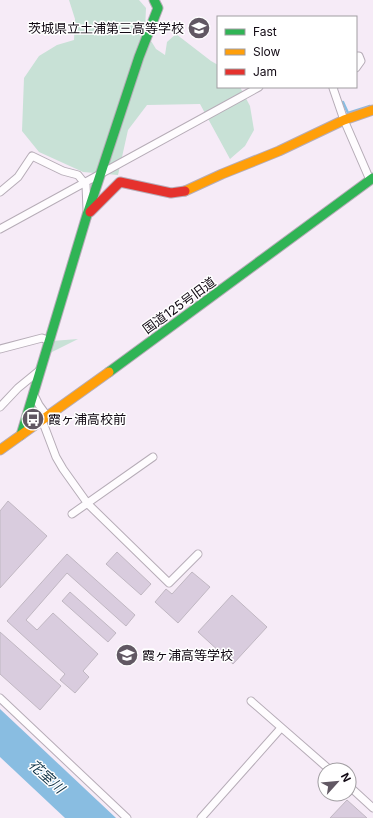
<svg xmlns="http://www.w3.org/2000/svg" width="373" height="818" font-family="Inter,'Noto Sans JP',sans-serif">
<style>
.green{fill:#c8e1d6}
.water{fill:#89bde1}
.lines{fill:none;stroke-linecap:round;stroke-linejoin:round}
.stream{stroke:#89bde1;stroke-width:2.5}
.building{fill:#d9ccde;stroke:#c0b7c2}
.street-casing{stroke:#b6acb7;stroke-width:9}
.fast-casing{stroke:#b6acb7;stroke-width:11}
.slow-casing{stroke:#b6acb7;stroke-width:11}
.jam-casing{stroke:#b6acb7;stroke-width:11}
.street{stroke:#fefcfe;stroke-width:7}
.fast{stroke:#30b455;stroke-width:9}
.slow{stroke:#ff9f0a;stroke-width:9}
.jam{stroke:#e5322d;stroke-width:9}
.labels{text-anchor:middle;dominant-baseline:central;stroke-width:3;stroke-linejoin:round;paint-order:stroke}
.poi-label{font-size:13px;fill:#110913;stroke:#fff;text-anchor:start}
.street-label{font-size:13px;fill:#110913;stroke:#fff}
.water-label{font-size:14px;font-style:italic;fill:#0b2f43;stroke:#fff}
</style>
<rect width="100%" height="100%" fill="#f6ebf7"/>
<path class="green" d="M 69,0 L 139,0 L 146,8 L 145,31 L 156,49 L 165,55 L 167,42 L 176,34 L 211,61 L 218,65 L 218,87 L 240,87 L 250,106 L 254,130 L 245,146 L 230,159 L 200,104 L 147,105 L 128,130 L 118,175 L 83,172 L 39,152 L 22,131 L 24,78 L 39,56 L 57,45 L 74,40 L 75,19 Z
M 78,339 L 46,355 L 52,341 Z"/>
<path class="water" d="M 0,709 L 116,818 L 65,818 L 0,757 Z"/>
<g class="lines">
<path class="stream" d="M 343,102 L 348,113 L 370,106"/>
</g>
<path class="building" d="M 8,501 L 47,536 L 0,588 L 0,511 Z
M 117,552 L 151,584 L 141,595 L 106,564 Z
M 67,554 L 135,615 L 126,626 L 67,573 L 26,620 L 37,630 L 53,613 L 98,654 L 83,671 L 89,677 L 75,693 L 60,680 L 65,674 L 7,621 Z
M 192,572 L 210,587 L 178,623 L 155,602 L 166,589 L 172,594 Z
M 70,592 L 116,633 L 108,642 L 62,601 Z
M 232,595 L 267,627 L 233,664 L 198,632 Z
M 0,632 L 61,686 L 40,710 L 0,674 Z
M 347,800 L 367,818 L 330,818 Z"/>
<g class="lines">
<g class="street-casing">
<path id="street" d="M 356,56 L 359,56 L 361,61 L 356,68
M 334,87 L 333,88 L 344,120 L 370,180
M 0,192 L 18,177 L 32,156 L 63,171 L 78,175 L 86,185 L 87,210
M 0,229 L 259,87
M 0,349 L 42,338 L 50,341
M 33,393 L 39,405 L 47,416
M 0,407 L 18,388 L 40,370
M 42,420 L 56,457 L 63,469 L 88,504 L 169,583 L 198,554
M 72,514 L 153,457
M 0,698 L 127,818
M 251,701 L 330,770
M 349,786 L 373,808
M 201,818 L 281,728"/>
</g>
<g class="fast-casing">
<path id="fast" d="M 109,372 L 373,178
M 21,435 L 87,215 L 139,57 L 158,8 L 154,0"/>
</g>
<g class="slow-casing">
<path id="slow" d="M 185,191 L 222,174 L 279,151 L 344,120 L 373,110
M 0,450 L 109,372"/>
</g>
<g class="jam-casing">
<path id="jam" d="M 90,212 L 120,182 L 171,193 L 185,191"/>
</g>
<use href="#street" class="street"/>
<use href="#fast" class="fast"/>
<use href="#slow" class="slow"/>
<use href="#jam" class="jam"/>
</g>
<defs>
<g id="school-disc" transform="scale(1.15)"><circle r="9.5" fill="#615863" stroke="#fff"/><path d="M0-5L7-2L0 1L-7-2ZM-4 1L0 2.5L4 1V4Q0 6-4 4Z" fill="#fff"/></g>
<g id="bus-disc" transform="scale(1.15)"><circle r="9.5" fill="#615863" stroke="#fff"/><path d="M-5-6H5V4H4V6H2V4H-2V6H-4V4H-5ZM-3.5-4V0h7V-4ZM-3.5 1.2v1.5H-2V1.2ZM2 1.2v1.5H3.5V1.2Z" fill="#fff"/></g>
</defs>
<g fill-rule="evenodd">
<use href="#school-disc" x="199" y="28"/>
<use href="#bus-disc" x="33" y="419"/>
<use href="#school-disc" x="127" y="655"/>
</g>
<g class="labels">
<g class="poi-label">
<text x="184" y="28" text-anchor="end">茨城県立土浦第三高等学校</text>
<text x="48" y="419">霞ヶ浦高校前</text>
<text x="142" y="655">霞ヶ浦高等学校</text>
</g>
<g class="street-label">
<text transform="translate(179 305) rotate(-36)">国道125号旧道</text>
</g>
<g class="water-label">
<text transform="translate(47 776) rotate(42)">花室川</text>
</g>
</g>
<rect x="217" y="16" width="140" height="72" fill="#ffffff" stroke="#a09da1"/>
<rect x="225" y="29" width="20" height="6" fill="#30b455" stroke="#a09da1"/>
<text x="253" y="36" font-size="12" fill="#110913">Fast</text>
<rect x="225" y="49" width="20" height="6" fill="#ff9f0a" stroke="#a09da1"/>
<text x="253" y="56" font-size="12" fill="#110913">Slow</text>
<rect x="225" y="69" width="20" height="6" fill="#e5322d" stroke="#a09da1"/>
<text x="253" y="76" font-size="12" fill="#110913">Jam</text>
<g transform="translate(337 782) rotate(63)"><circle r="19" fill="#ffffff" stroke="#a09da1"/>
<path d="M0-3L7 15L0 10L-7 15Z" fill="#615863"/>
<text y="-6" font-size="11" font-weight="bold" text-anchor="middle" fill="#110913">N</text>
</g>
</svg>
